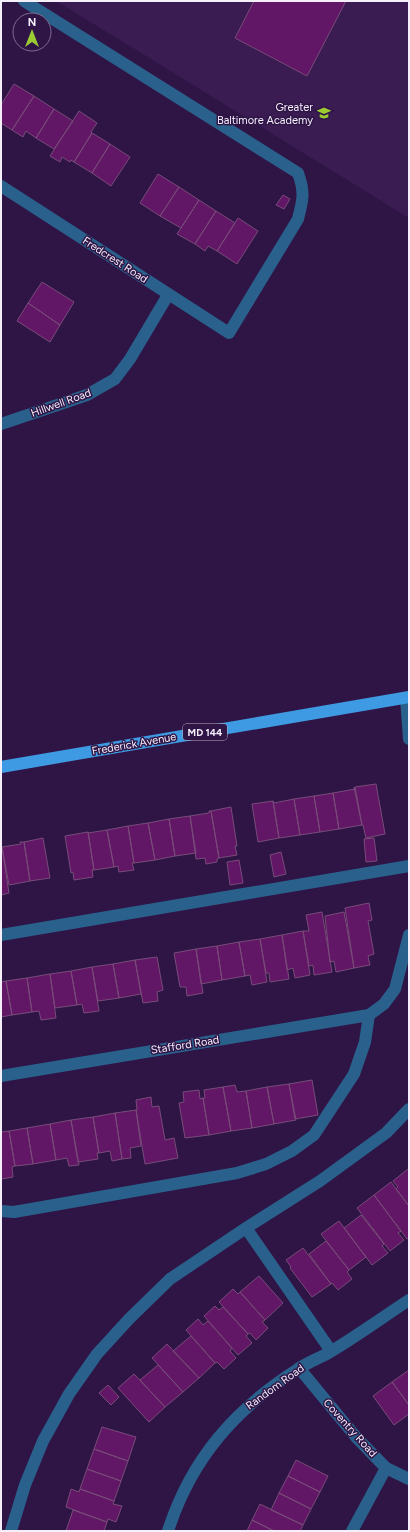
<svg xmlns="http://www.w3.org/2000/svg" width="410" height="1532" font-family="Figtree,sans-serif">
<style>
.built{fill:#3a1c53}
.building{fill:#611765;stroke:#784b79}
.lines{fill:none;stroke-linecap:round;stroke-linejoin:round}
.minor{stroke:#2a618c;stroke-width:12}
.major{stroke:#3e9ae2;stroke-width:12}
.labels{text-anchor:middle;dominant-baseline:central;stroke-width:3;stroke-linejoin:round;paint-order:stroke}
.shield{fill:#2f1546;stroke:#baaec5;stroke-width:1}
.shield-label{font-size:10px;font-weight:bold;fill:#f5effc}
.poi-label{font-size:11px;fill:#f5effc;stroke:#2f1546;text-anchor:end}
.street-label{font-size:11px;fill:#f5effc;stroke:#2f1546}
</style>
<rect width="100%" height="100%" fill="#2f1546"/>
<path class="built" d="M 56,1 L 409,1 L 409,218 L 143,54 Z"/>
<path class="building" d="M 254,1 L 346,1 L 307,76 L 235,38 Z
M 14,84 L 34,96 L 12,130 L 1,123 L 1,105 Z
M 34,96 L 54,109 L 36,138 L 26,131 L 23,137 L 12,130 Z
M 54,109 L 73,121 L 54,149 L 36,138 Z
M 79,111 L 97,123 L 91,132 L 92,133 L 74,162 L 71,160 L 70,162 L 62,157 L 60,162 L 50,156 Z
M 92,133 L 110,144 L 92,173 L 74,162 Z
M 110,144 L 130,157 L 111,186 L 92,173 Z
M 158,174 L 179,187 L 160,216 L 140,203 Z
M 179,187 L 199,200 L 181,228 L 160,216 Z
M 283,195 L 290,199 L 284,209 L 276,205 Z
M 199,200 L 216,211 L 195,244 L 177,234 Z
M 216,211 L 235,223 L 217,251 L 208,246 L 205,251 L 195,244 Z
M 238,218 L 258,231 L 237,264 L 217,251 Z
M 42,282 L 74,302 L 60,325 L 28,303 Z
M 28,303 L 60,325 L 50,342 L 17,321 Z
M 376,784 L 385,834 L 366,838 L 363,825 L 362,825 L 355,787 Z
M 354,787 L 362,825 L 339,829 L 333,793 L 355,789 Z
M 333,793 L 339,829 L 320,832 L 314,796 Z
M 314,796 L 320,832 L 300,835 L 294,799 Z
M 294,799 L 300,835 L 279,838 L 273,801 L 274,803 Z
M 273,801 L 279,838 L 258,842 L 252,804 Z
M 231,807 L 237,846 L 235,846 L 237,855 L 219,858 L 211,811 Z
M 209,811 L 211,811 L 219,858 L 217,859 L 217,862 L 206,864 L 205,858 L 196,859 L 190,816 L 209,813 Z
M 190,816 L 196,853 L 175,856 L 169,819 Z
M 169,819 L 175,856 L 155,860 L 148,823 Z
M 148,823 L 155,860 L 134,863 L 128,826 Z
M 128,826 L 134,863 L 132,863 L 134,870 L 119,872 L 118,866 L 114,867 L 107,830 Z
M 107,830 L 114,867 L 94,870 L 88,832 L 88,833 Z
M 88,832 L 94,870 L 92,870 L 93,877 L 74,880 L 73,872 L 71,873 L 65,836 Z
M 43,838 L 50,878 L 30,881 L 24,842 Z
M 374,838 L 377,861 L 366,862 L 364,839 Z
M 20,842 L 24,842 L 30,881 L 9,885 L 2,847 L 21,844 Z
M 2,847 L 9,893 L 1,895 L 1,848 Z
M 281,852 L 286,874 L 274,877 L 270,855 Z
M 239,860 L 243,883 L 230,885 L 227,862 Z
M 369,903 L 372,920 L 368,921 L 374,954 L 368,956 L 370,965 L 354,968 L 345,908 Z
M 322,912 L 332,972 L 314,975 L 313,965 L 309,966 L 303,931 L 309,931 L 306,915 Z
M 344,912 L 354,968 L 336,972 L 334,961 L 330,962 L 325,916 Z
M 303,931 L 310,975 L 295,978 L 293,968 L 287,970 L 282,935 Z
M 282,935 L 289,979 L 270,982 L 269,973 L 266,973 L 260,939 Z
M 260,939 L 267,982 L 252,985 L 250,975 L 245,976 L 239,942 Z
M 239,942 L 245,976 L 222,980 L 217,946 Z
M 217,946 L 222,980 L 201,984 L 196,949 Z
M 196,949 L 203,993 L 187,996 L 186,987 L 180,987 L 174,953 Z
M 157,957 L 163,990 L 157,992 L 158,1001 L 143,1003 L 135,960 Z
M 135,960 L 141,994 L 119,998 L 113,964 Z
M 113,964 L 119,998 L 98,1001 L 92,967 Z
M 92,967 L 99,1011 L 84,1013 L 82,1004 L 77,1005 L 71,971 Z
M 71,971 L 77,1005 L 55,1008 L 50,974 Z
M 50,974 L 56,1018 L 41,1020 L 39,1011 L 32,1012 L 27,978 Z
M 27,978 L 32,1012 L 12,1015 L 6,981 Z
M 6,981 L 12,1015 L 1,1017 L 1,982 Z
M 312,1080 L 318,1115 L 295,1119 L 289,1084 Z
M 289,1084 L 296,1120 L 274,1124 L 267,1087 Z
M 235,1085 L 237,1092 L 246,1091 L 252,1128 L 231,1131 L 223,1087 Z
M 223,1087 L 231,1131 L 209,1135 L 203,1098 L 205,1098 L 204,1090 Z
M 267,1087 L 274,1124 L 252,1128 L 246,1091 Z
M 199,1090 L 200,1099 L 203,1098 L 209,1135 L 185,1138 L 179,1103 L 184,1102 L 183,1092 Z
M 151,1097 L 152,1107 L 159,1106 L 165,1140 L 174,1138 L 178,1158 L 145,1164 L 136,1110 L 137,1110 L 136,1100 Z
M 136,1110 L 141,1146 L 130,1148 L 131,1158 L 122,1159 L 115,1113 Z
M 115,1113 L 122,1159 L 112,1161 L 110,1151 L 99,1153 L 93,1117 Z
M 93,1117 L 99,1153 L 97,1153 L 98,1159 L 78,1162 L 71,1120 Z
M 71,1120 L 79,1165 L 69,1166 L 67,1158 L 56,1160 L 50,1124 Z
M 50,1124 L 56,1160 L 33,1164 L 27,1128 Z
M 27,1128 L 33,1164 L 15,1166 L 9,1131 Z
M 9,1131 L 15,1166 L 12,1167 L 13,1177 L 1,1179 L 1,1132 Z
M 408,1169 L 409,1170 L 409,1206 L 396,1189 L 398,1187 L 393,1181 Z
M 391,1182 L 409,1206 L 409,1238 L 407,1239 L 374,1195 Z
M 374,1195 L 401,1231 L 398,1233 L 404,1240 L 390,1251 L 357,1208 Z
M 361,1215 L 384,1244 L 382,1246 L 388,1253 L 372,1265 L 344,1228 Z
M 339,1221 L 366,1257 L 349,1270 L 321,1234 Z
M 326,1241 L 349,1270 L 347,1272 L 352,1279 L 338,1290 L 332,1283 L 331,1284 L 309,1254 Z
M 303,1248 L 331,1284 L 312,1297 L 290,1268 L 291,1267 L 286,1260 Z
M 259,1276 L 283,1303 L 265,1320 L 240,1292 Z
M 233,1289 L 238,1294 L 240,1292 L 265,1320 L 262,1322 L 268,1328 L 256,1340 L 250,1333 L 248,1334 L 219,1302 Z
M 215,1306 L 219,1310 L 223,1307 L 248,1334 L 246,1336 L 252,1343 L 238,1355 L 204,1316 Z
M 198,1319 L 203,1325 L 208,1321 L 232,1348 L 230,1351 L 236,1358 L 224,1369 L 217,1362 L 215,1363 L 186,1330 Z
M 191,1336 L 215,1363 L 199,1378 L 173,1351 Z
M 167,1344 L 199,1378 L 183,1392 L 152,1358 Z
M 158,1365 L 183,1392 L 165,1407 L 140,1380 Z
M 409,1370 L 409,1405 L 392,1382 Z
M 134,1374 L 165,1407 L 149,1422 L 118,1388 Z
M 392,1382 L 409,1405 L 409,1414 L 394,1425 L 373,1396 Z
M 108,1385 L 119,1397 L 111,1405 L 99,1393 Z
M 102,1427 L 136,1437 L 128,1461 L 94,1449 Z
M 94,1449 L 128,1461 L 121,1481 L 87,1469 Z
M 296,1460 L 328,1476 L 320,1492 L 288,1476 Z
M 87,1469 L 121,1481 L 114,1501 L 80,1489 Z
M 288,1476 L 320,1492 L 311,1509 L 279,1493 Z
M 71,1489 L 79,1492 L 80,1489 L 114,1501 L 113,1504 L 122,1506 L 116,1522 L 108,1519 L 107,1522 L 66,1507 Z
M 279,1493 L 311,1509 L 303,1525 L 271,1510 Z
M 260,1504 L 303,1525 L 300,1531 L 274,1531 L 252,1520 Z
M 73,1510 L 107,1522 L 104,1531 L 66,1531 Z
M 252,1520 L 274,1531 L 247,1531 Z"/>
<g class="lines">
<path class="minor" d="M 1,186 L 229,333 L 298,219 C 303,200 305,192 298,173 L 24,1
M 1,424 L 87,395 L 115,379 L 130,359 L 168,295
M 406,698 L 409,739
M 1,935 L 409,866
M 1,1076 L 369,1015 L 384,1004 L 395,989 L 409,935
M 1,1211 L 14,1212 L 237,1173 L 266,1164 L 292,1151 L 314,1135 L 354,1074 L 365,1042 L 369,1015
M 246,1228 L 331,1351
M 299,1368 L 356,1437 L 386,1468 L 409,1479
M 11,1531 L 25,1485 L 43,1441 L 69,1394 L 97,1354 L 129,1319 L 170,1279 L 246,1228 L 320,1181 L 386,1133 L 409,1109
M 168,1531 C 191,1459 235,1409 298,1369 C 308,1362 320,1358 330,1352 C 357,1336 383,1317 409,1300
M 352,1531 L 386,1468"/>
<path class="major" d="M 1,767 L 409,697"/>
</g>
<defs>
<g id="school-bare" transform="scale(1.08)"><path d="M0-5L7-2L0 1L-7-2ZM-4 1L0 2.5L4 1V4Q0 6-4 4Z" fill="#9cca32" stroke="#2f1546" stroke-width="2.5" paint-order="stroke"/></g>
</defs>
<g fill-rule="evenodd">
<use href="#school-bare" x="324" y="113"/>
</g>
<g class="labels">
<rect class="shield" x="183" y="724" width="44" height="16" rx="3"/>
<g class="shield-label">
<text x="205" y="732">MD 144</text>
</g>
<g class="poi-label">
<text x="313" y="107">Greater<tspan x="313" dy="13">Baltimore Academy</tspan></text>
</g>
<g class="street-label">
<text transform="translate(115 260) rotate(33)">Fredcrest Road</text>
<text transform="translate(61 403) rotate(-20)">Hillwell Road</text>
<text transform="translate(134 744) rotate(-10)">Frederick Avenue</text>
<text transform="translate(185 1045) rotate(-9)">Stafford Road</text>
<text transform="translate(275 1387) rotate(-36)">Random Road</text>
<text transform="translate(350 1428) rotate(48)">Coventry Road</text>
</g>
</g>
<rect width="410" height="1532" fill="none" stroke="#f5effc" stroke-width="4"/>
<g transform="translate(32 32)"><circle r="19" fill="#2f1546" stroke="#7e6c8f"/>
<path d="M0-3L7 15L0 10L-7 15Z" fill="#9cca32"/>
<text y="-6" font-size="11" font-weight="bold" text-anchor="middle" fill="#f5effc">N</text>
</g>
</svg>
